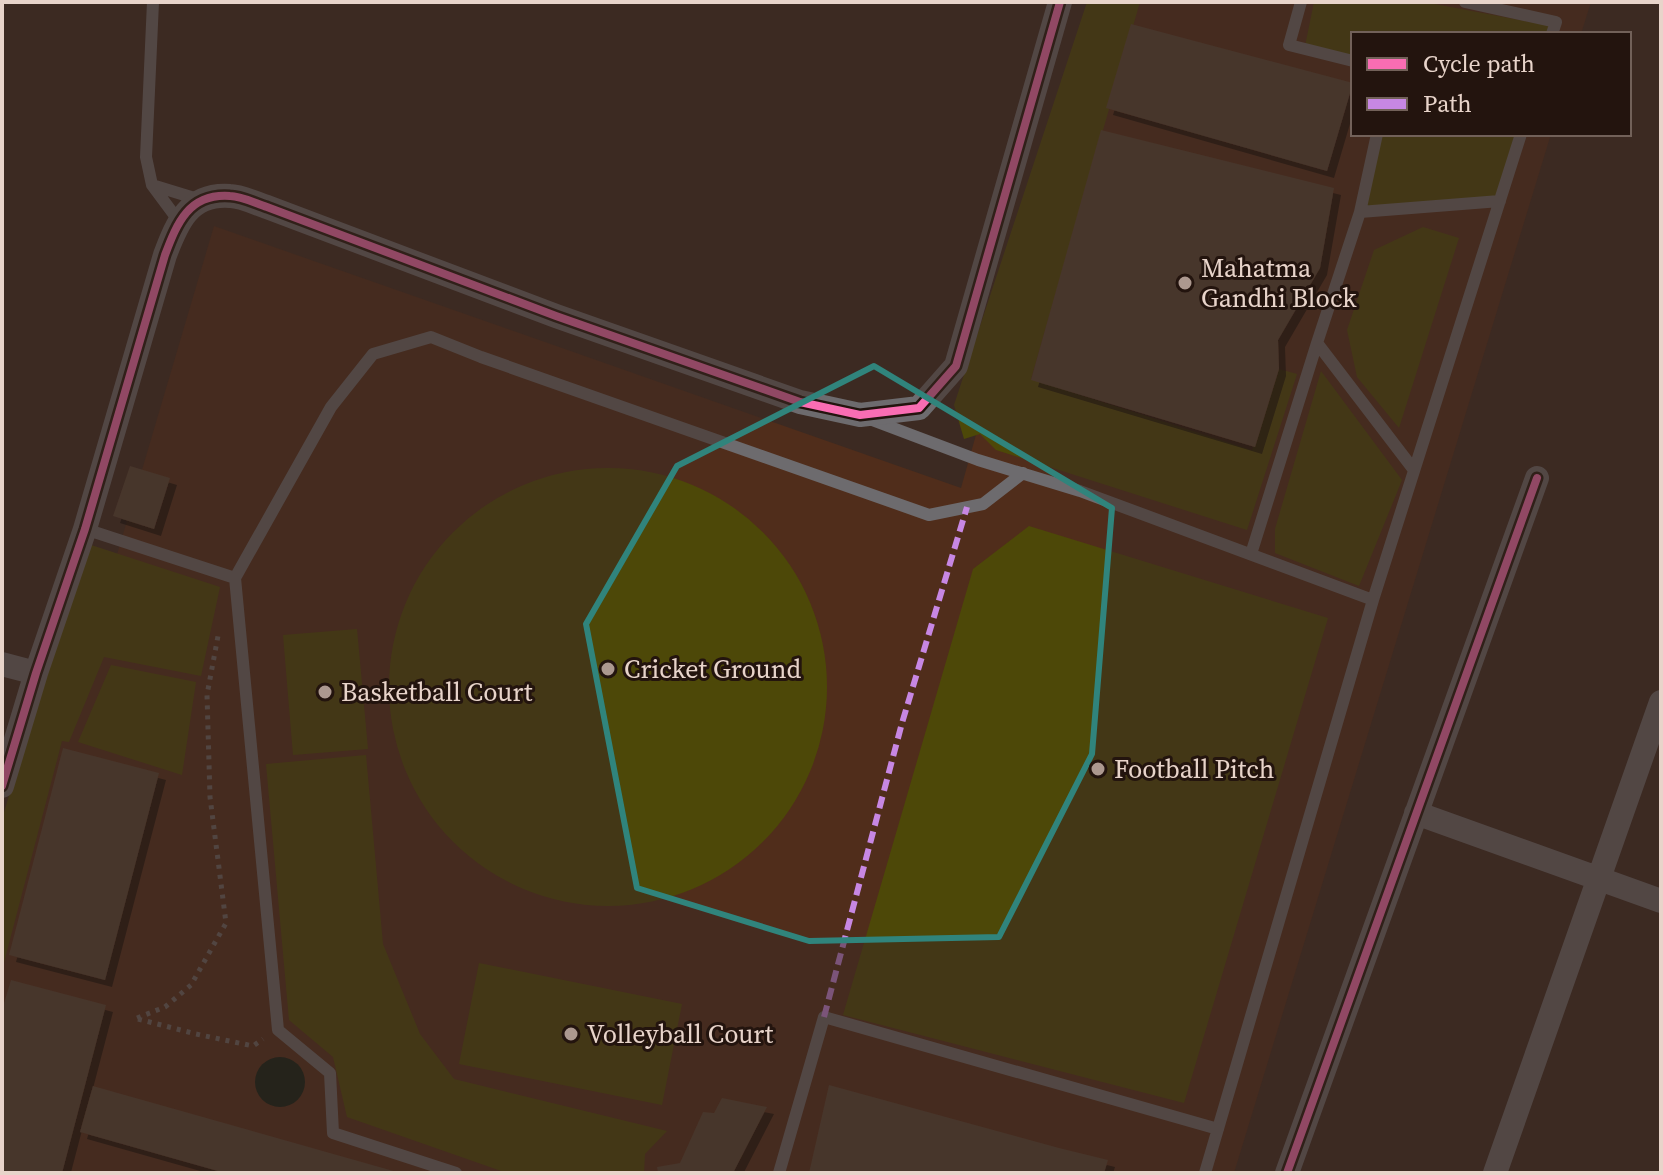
<svg xmlns="http://www.w3.org/2000/svg" width="1663" height="1175" font-family="'Source Serif 4',serif">
<style>
.built{fill:#502d1b}
.green{fill:#4d4808}
.water{fill:#091b13}
.building{fill:#564435;filter:url(#shadow)}
.lines{fill:none;stroke-linecap:round;stroke-linejoin:round}
.path{stroke:#6c6666;stroke-width:5;stroke-dasharray:4 6;stroke-linecap:butt}
.lane{stroke:#6d6b6e;stroke-width:12}
.street{stroke:#6d6b6e;stroke-width:24}
.quiet{stroke:#c787e3;stroke-width:6;stroke-dasharray:12 6;stroke-linecap:butt}
.cycleway-casing{stroke:#23140e;stroke-width:13}
.cycleway{stroke:#f96db3;stroke-width:8}
.marked{fill:none;stroke:#30847c;stroke-width:6;stroke-linejoin:round}
.poi-dot{fill:#ac988f;stroke:#23140e;stroke-width:3}
.labels{text-anchor:middle;dominant-baseline:central;stroke-width:6;stroke-linejoin:round;paint-order:stroke}
.poi-label{font-size:26px;fill:#e8d4ca;stroke:#23140e;text-anchor:start}
</style>
<defs>
<filter id="shadow"><feDropShadow dx="7" dy="7" stdDeviation="0" flood-color="#0009"/></filter>
</defs>
<rect width="100%" height="100%" fill="#3c2a22"/>
<path class="built" d="M 1098,2 L 1591,2 L 1581,34 L 1353,34 L 1353,134 L 1551,134 L 1234,1173 L 2,1173 L 2,944 L 214,226 L 961,488 Z"/>
<path class="green" d="M 1087,2 L 1140,2 L 1031,379 L 1252,450 L 1279,369 L 1297,374 L 1247,530 L 996,450 L 980,434 L 964,439 L 954,405 Z
M 1314,2 L 1424,2 L 1551,26 L 1548,34 L 1353,34 L 1353,62 L 1304,51 Z
M 1377,134 L 1519,134 L 1500,201 L 1360,212 Z
M 1423,227 L 1459,238 L 1399,428 L 1357,377 L 1347,330 L 1374,250 Z
M 1321,371 L 1402,480 L 1359,586 L 1275,553 L 1275,529 Z
M389 687a219 219 0 1 1 438 0a219 219 0 1 1-438 0Z
M 1029,526 L 1328,618 L 1184,1103 L 843,1015 L 973,569 Z
M 85,543 L 220,587 L 201,676 L 104,657 L 69,742 L 62,741 L 2,970 L 2,819 Z
M 357,629 L 368,749 L 293,755 L 283,635 Z
M 111,665 L 196,682 L 182,775 L 78,742 Z
M 366,755 L 383,944 L 420,1034 L 454,1079 L 667,1131 L 645,1154 L 644,1173 L 507,1173 L 347,1117 L 333,1057 L 289,1020 L 266,764 Z
M 479,963 L 682,1004 L 662,1105 L 459,1064 Z"/>
<path class="water" d="M255 1082a25 25 0 1 1 50 0a25 25 0 1 1-50 0Z"/>
<path class="building" d="M 1131,24 L 1353,83 L 1327,171 L 1106,108 Z
M 1101,130 L 1334,188 L 1320,268 L 1278,340 L 1279,369 L 1255,447 L 1031,380 Z
M 130,466 L 170,478 L 154,529 L 113,516 Z
M 63,748 L 159,773 L 105,980 L 9,955 Z
M 11,980 L 106,1005 L 62,1173 L 2,1173 L 2,1010 Z
M 829,1085 L 1059,1148 L 1108,1160 L 1104,1173 L 809,1173 Z
M 93,1086 L 397,1172 L 396,1173 L 225,1173 L 80,1132 Z
M 722,1098 L 767,1107 L 733,1173 L 658,1173 L 657,1167 L 680,1163 L 703,1112 L 714,1113 Z"/>
<g class="lines">
<path class="path" d="M 137,1018 L 165,1007 L 191,985 L 226,923 L 210,797 L 207,695 L 218,636
M 138,1019 L 196,1034 L 253,1046 L 263,1039"/>
<path class="lane" d="M 153,2 L 146,157 L 152,185 L 178,220
M 1301,2 L 1289,45 L 1353,61
M 1465,2 L 1556,22 L 1552,34
M 152,185 L 201,200
M 1360,212 L 1377,134
M 872,420 L 978,460 L 1080,491 L 1373,600
M 1414,470 L 1317,343 L 1360,212 L 1500,201
M 85,529 L 235,578
M 1251,554 L 1317,343
M 456,1173 L 333,1133 L 330,1073 L 278,1030 L 235,578 L 331,407 L 373,354 L 431,337 L 481,357 L 929,515 L 983,504 L 1023,473
M 779,1173 L 824,1017 L 1218,1129
M 1205,1173 L 1373,600 L 1521,134"/>
<path class="street" d="M 2,664 L 36,673
M 2,786 L 36,673 L 85,529 L 165,255 C 177,223 189,193 230,196 C 241,196 255,203 267,207 L 556,316 L 800,402 L 860,415 L 919,408 L 956,366 L 1060,2
M 1416,813 L 1661,901
M 1287,1173 L 1537,478
M 1495,1173 L 1661,702"/>
<path class="quiet" d="M 824,1017 L 902,723 L 967,507"/>
<g class="cycleway-casing">
<path id="cycleway" d="M 2,786 L 36,673 L 85,529 L 165,255 C 177,223 189,193 230,196 C 241,196 255,203 267,207 L 556,316 L 800,402 L 860,415 L 919,408 L 956,366 L 1060,2
M 1287,1173 L 1537,478"/>
</g>
<use href="#cycleway" class="cycleway"/>
</g>
<path d="M0 0H1663V1175H0ZM 874,366 L 1112,508 L 1092,754 L 999,937 L 809,941 L 637,888 L 586,624 L 677,466 Z" fill="#3c2a22" fill-opacity=".55" fill-rule="evenodd"/>
<path class="marked" d="M 874,366 L 1112,508 L 1092,754 L 999,937 L 809,941 L 637,888 L 586,624 L 677,466 Z"/>
<g class="poi-dot">
<circle cx="1185" cy="283" r="8"/>
<circle cx="608" cy="669" r="8"/>
<circle cx="325" cy="692" r="8"/>
<circle cx="1098" cy="769" r="8"/>
<circle cx="571" cy="1034" r="8"/>
</g>
<g class="labels">
<g class="poi-label">
<text x="1201" y="268">Mahatma<tspan x="1201" dy="30">Gandhi Block</tspan></text>
<text x="624" y="669">Cricket Ground</text>
<text x="341" y="692">Basketball Court</text>
<text x="1114" y="769">Football Pitch</text>
<text x="587" y="1034">Volleyball Court</text>
</g>
</g>
<rect width="1663" height="1175" fill="none" stroke="#e8d4ca" stroke-width="8"/>
<rect x="1351" y="32" width="280" height="104" fill="#23140e" stroke="#726159" stroke-width="2"/>
<rect x="1367" y="58" width="40" height="12" fill="#f96db3" stroke="#726159" stroke-width="2"/>
<text x="1423" y="72" font-size="24" fill="#e8d4ca">Cycle path</text>
<rect x="1367" y="98" width="40" height="12" fill="#c787e3" stroke="#726159" stroke-width="2"/>
<text x="1423" y="112" font-size="24" fill="#e8d4ca">Path</text>
</svg>
